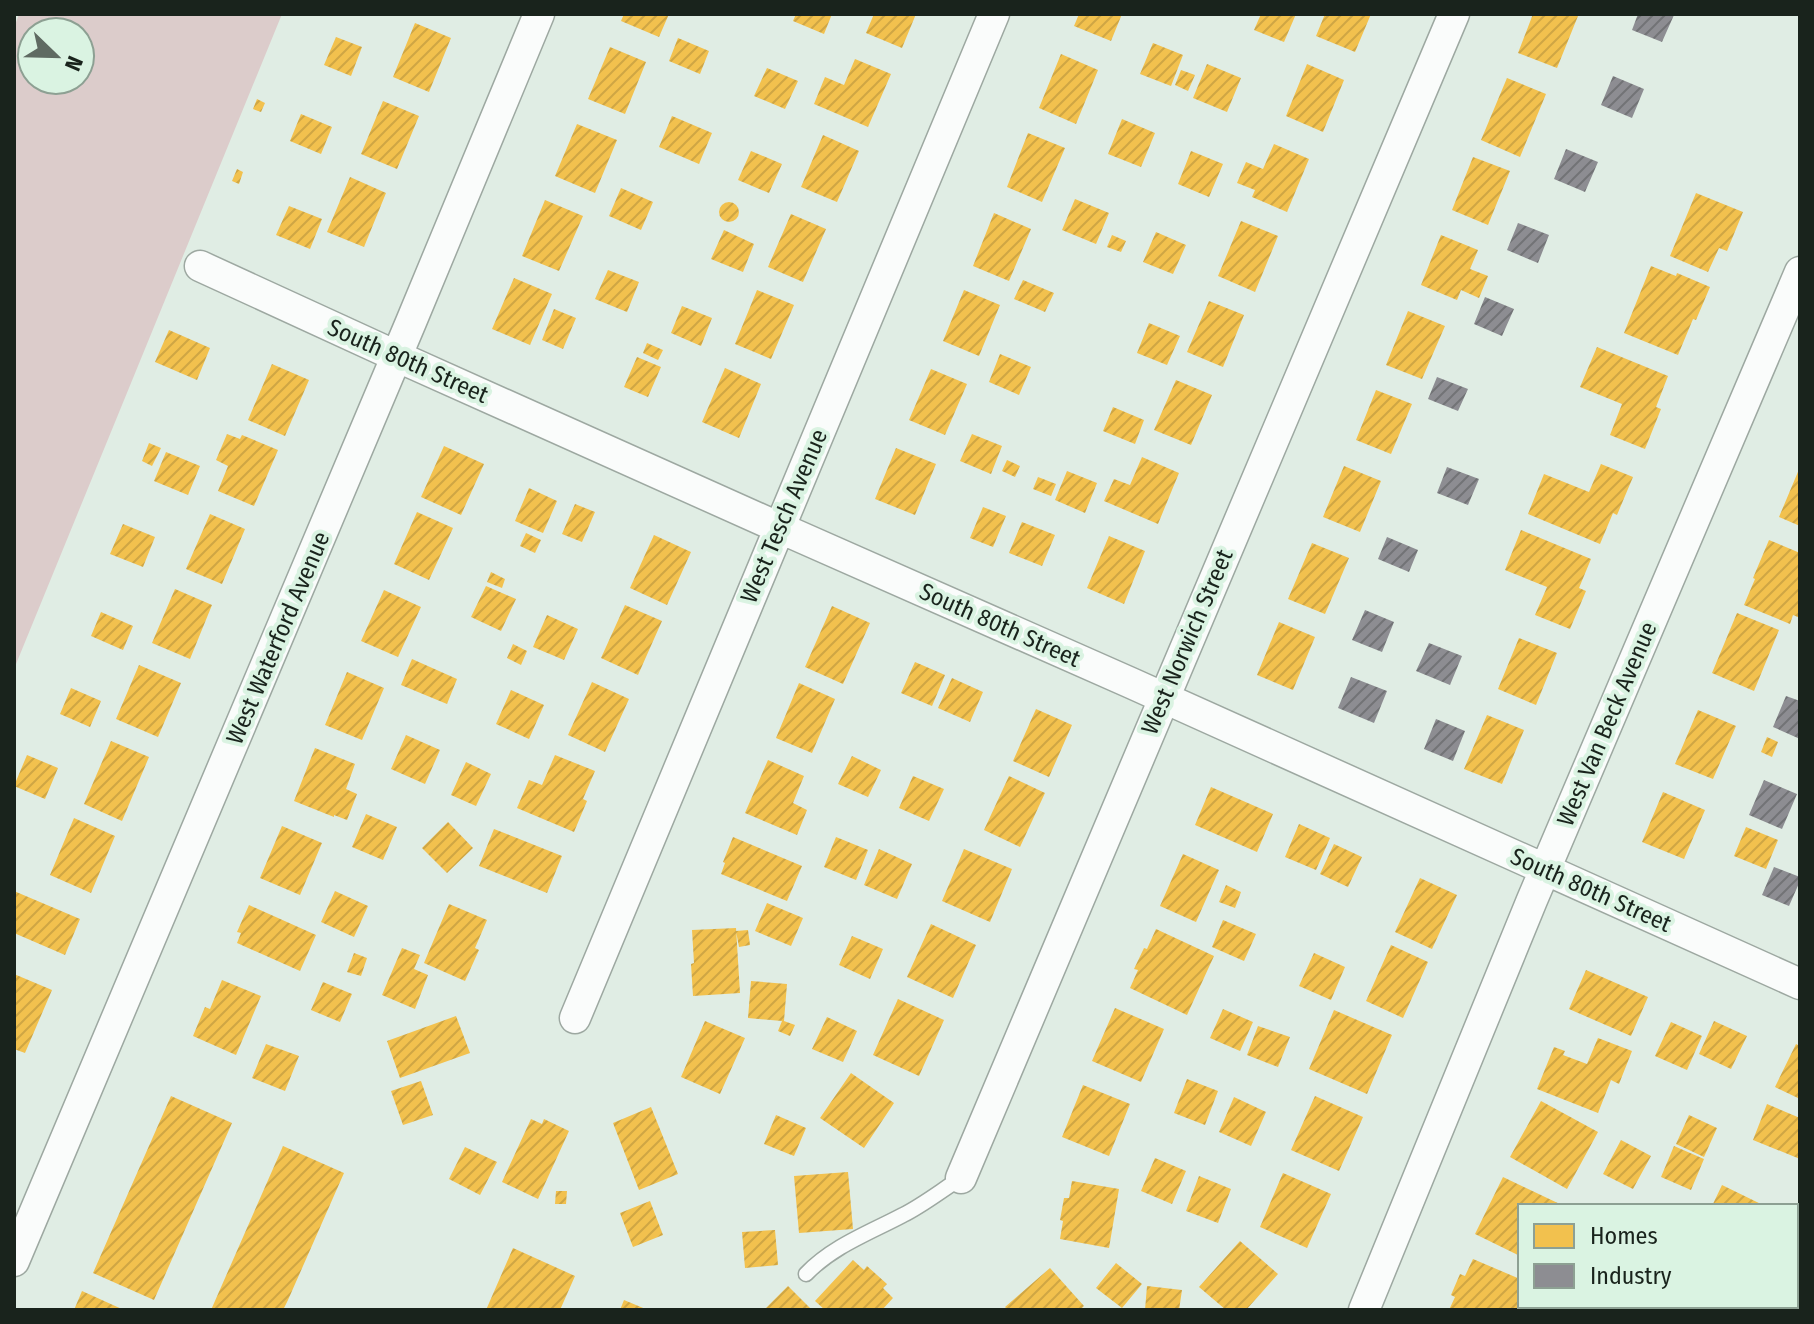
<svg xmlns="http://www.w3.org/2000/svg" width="1814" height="1324" font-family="'Fira Sans Condensed',sans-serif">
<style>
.green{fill:#dccccb;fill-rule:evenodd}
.homes{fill:url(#homes-hatch)}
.industry{fill:url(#industry-hatch)}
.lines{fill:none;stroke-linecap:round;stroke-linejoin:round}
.service-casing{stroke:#9da8a1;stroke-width:17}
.minor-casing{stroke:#9da8a1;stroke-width:33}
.service{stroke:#fafcfb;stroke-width:14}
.minor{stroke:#fafcfb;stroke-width:30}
.labels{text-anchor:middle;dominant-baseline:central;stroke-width:8;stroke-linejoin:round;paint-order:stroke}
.street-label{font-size:24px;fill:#19231c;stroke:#daf3e2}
</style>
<defs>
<pattern id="homes-hatch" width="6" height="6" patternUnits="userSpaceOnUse" patternTransform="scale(2)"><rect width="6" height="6" fill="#f2c14e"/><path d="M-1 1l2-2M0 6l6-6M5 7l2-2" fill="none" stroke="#cfa644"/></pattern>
<pattern id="industry-hatch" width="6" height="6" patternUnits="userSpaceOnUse" patternTransform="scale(2)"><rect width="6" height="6" fill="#8d8d92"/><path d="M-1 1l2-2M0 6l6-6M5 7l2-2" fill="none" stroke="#727376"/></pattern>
</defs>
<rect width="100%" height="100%" fill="#e0ede4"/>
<path class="green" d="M 19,14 L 282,14 L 14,669 L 14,28 ZM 32,32 L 80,32 L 80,80 L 32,80 Z"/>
<path class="homes" d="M 624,14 L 669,14 L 659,37 L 621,21 Z
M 796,14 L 832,14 L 824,34 L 793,21 Z
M 874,14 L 916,14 L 902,48 L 866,33 Z
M 1079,14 L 1122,14 L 1111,41 L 1074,26 Z
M 1261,14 L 1296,14 L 1284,42 L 1254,30 Z
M 1325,14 L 1371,14 L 1355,52 L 1316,36 Z
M 1533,14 L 1573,14 L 1578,16 L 1557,68 L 1518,53 Z
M 415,23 L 451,38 L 429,92 L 393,77 Z
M 336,37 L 362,47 L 351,76 L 324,65 Z
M 678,38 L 709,51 L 700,74 L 669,61 Z
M 1153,43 L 1183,55 L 1171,86 L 1140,74 Z
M 610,47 L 646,62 L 625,114 L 588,99 Z
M 1061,54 L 1098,70 L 1076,124 L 1039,108 Z
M 855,59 L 891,74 L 868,127 L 814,104 L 825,77 L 844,85 Z
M 1207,64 L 1241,78 L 1227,112 L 1193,98 Z
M 1307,64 L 1344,80 L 1323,132 L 1286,116 Z
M 767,68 L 798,81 L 785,109 L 754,96 Z
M 1181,70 L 1195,75 L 1188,91 L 1175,85 Z
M 1507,78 L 1546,94 L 1520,157 L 1481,140 Z
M 257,99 L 265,103 L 261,112 L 253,109 Z
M 383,101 L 419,116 L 397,169 L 361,154 Z
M 301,114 L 332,127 L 321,154 L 290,141 Z
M 672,116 L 712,133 L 699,164 L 659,147 Z
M 1122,119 L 1155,133 L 1141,167 L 1108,154 Z
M 577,124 L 617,140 L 595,193 L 555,176 Z
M 1028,133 L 1065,148 L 1042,202 L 1007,187 Z
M 823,135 L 859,151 L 837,202 L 801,187 Z
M 1274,144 L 1309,159 L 1287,212 L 1252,197 L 1255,190 L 1237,183 L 1246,162 L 1263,169 Z
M 751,151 L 782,164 L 769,193 L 738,180 Z
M 1191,151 L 1223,164 L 1209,197 L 1178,184 Z
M 1473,157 L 1510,171 L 1488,225 L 1452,210 Z
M 237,169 L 243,172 L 239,184 L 232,181 Z
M 350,177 L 386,193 L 364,247 L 327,232 Z
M 621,188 L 653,202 L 641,230 L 609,216 Z
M 1696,193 L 1743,212 L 1727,251 L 1719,248 L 1708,272 L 1670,256 Z
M 1075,199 L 1109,213 L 1096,244 L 1062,230 Z
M 545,200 L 583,216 L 559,271 L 522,256 Z
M719 212a10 10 0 1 1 20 0a10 10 0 1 1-20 0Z
M 289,206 L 322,219 L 310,249 L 276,235 Z
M 994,213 L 1031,229 L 1009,281 L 973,266 Z
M 791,214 L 826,229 L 803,282 L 768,267 Z
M 1241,221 L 1278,236 L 1255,292 L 1218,276 Z
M 724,230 L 754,244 L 743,272 L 711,259 Z
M 1156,232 L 1186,245 L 1173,274 L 1143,262 Z
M 1112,235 L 1126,241 L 1121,252 L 1107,247 Z
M 1441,235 L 1478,250 L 1470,269 L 1488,276 L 1479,298 L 1461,290 L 1457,300 L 1421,285 Z
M 1651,266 L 1676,276 L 1677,273 L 1710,287 L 1696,320 L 1693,319 L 1678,355 L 1624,333 Z
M 608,270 L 639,282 L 627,312 L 595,299 Z
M 514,278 L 552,294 L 530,345 L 492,329 Z
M 1023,280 L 1054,293 L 1045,312 L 1014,299 Z
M 757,290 L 794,305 L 771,359 L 735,344 Z
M 964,290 L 1000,305 L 979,356 L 943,341 Z
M 1209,301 L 1244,315 L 1223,367 L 1187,352 Z
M 682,306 L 712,318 L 701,346 L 671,333 Z
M 554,309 L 576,318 L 563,349 L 542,340 Z
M 1408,311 L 1445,326 L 1422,379 L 1386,365 Z
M 1149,323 L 1180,336 L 1167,365 L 1137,353 Z
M 169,330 L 210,348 L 197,380 L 155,362 Z
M 647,343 L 663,350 L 658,360 L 643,353 Z
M 1597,347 L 1668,376 L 1656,407 L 1661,409 L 1645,449 L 1610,435 L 1622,404 L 1580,387 Z
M 1000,354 L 1031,367 L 1019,395 L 989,382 Z
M 637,357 L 661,367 L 648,397 L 624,387 Z
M 272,364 L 309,380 L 285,436 L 248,420 Z
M 725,368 L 761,384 L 739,438 L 702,422 Z
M 931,369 L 967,384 L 945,435 L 909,420 Z
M 1176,380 L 1212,395 L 1191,445 L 1154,430 Z
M 1376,390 L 1412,404 L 1391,454 L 1356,440 Z
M 1113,407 L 1144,420 L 1135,444 L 1103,431 Z
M 227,434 L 240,439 L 242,435 L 278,450 L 254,506 L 218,491 L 228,466 L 216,460 Z
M 972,434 L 1002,446 L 991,474 L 960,461 Z
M 149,443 L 161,448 L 152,466 L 142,461 Z
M 444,446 L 484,464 L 461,515 L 421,497 Z
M 896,448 L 936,464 L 915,515 L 875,499 Z
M 166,452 L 200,466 L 188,495 L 154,481 Z
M 1142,457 L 1179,473 L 1158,524 L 1104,501 L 1114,479 L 1130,485 Z
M 1007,460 L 1020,466 L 1015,477 L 1002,471 Z
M 1601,464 L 1633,477 L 1617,515 L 1613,513 L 1600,544 L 1528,514 L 1544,474 L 1589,492 Z
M 1344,466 L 1381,481 L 1360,532 L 1323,517 Z
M 1800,467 L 1800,526 L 1779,517 Z
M 1067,471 L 1097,483 L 1085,513 L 1055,500 Z
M 1038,477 L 1056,484 L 1051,496 L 1033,489 Z
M 529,488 L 557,501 L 543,533 L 515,521 Z
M 575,504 L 595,512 L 582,542 L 562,534 Z
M 983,507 L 1006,516 L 993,547 L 970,538 Z
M 417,512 L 453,528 L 429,580 L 394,564 Z
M 210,514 L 245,529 L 222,584 L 186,569 Z
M 1022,522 L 1055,535 L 1042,566 L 1009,553 Z
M 123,524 L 155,537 L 143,567 L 110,554 Z
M 1521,530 L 1591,559 L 1579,588 L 1586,591 L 1570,629 L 1535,615 L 1547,587 L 1505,570 Z
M 526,533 L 541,540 L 535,553 L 520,546 Z
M 654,535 L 691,552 L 667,605 L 630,588 Z
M 1109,536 L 1145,551 L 1124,604 L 1087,588 Z
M 1769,540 L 1800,553 L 1800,618 L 1793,615 L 1790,624 L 1744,605 L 1755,579 L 1753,578 Z
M 1312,543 L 1349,558 L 1325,614 L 1288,599 Z
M 491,572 L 505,579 L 502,588 L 487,582 Z
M 486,586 L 516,599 L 501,631 L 471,617 Z
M 175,589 L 212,605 L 190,659 L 152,643 Z
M 384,590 L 421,607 L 398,657 L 361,641 Z
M 625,605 L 662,621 L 638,675 L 601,658 Z
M 832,606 L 870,623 L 843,684 L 805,667 Z
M 101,612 L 133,626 L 123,650 L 91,636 Z
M 1737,613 L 1779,630 L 1754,691 L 1712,673 Z
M 547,615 L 578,629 L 564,660 L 533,647 Z
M 1279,622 L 1315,637 L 1293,690 L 1257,675 Z
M 1519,638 L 1557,653 L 1536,705 L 1498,689 Z
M 513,644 L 527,651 L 521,665 L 507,658 Z
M 412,659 L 457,679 L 447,704 L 401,685 Z
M 915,662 L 945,675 L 932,706 L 901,693 Z
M 139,665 L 181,683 L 158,737 L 116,719 Z
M 347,672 L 384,688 L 362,740 L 325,725 Z
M 952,678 L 983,692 L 970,722 L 938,708 Z
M 592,682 L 629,699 L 605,752 L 568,735 Z
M 799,683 L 835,699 L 812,753 L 776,738 Z
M 71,688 L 101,701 L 90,727 L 60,714 Z
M 511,690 L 544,705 L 529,739 L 496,724 Z
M 1036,709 L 1072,725 L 1049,777 L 1013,761 Z
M 1698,710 L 1736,726 L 1713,779 L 1675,764 Z
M 1487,715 L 1524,730 L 1502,784 L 1464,769 Z
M 406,735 L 440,750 L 425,784 L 391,769 Z
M 1767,737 L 1778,742 L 1772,757 L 1761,752 Z
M 111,741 L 149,757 L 122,821 L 84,804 Z
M 315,748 L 355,764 L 346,789 L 357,794 L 347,820 L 334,815 L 334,817 L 294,801 Z
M 27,755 L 58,768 L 45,799 L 14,786 Z
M 555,755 L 595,771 L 583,799 L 587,801 L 574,832 L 517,808 L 529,780 L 542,785 Z
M 852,756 L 881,770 L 868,797 L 838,784 Z
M 768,760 L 804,776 L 793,803 L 807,810 L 797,835 L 745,813 Z
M 466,762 L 491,774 L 476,806 L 451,795 Z
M 913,776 L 944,789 L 929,821 L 899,808 Z
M 1009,776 L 1045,793 L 1020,847 L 984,830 Z
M 1211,787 L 1273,814 L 1257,852 L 1195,825 Z
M 1663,792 L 1705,810 L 1684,859 L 1642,842 Z
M 366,814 L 397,827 L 383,860 L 352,847 Z
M 74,818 L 115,836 L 91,893 L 50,875 Z
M 448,822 L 473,848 L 447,873 L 422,848 Z
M 1299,824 L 1330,838 L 1316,870 L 1285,857 Z
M 282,826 L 322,843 L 300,895 L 260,878 Z
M 1746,827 L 1778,840 L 1766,869 L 1734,856 Z
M 494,829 L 562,856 L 547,893 L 479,866 Z
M 733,837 L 802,866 L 787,901 L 721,874 L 725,863 L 723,862 Z
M 836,837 L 868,850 L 856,880 L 824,867 Z
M 1334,844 L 1362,857 L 1348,887 L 1320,874 Z
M 879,849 L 912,864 L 897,899 L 864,885 Z
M 964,849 L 1012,869 L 990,922 L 942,901 Z
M 1183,854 L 1219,870 L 1196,922 L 1160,906 Z
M 1420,878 L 1457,895 L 1432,949 L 1395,932 Z
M 1226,885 L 1241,892 L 1235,908 L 1219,902 Z
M 14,891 L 80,919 L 65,955 L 14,933 Z
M 335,891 L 368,906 L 354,937 L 321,922 Z
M 767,903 L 803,918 L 791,946 L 755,931 Z
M 449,904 L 487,920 L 475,948 L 479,950 L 465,981 L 424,963 Z
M 249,905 L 316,935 L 300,971 L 237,943 L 241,933 L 237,932 Z
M 1223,920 L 1256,934 L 1244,961 L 1212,947 Z
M 931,924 L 976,945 L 953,998 L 907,977 Z
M 736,928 L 740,993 L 693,996 L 691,964 L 694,963 L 692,930 Z
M 1156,929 L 1214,956 L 1187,1015 L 1130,988 L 1138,970 L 1134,969 L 1144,948 L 1147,949 Z
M 748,930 L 750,945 L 739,947 L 736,931 Z
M 852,936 L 883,949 L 870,979 L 839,965 Z
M 1391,945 L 1428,962 L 1403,1018 L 1366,1001 Z
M 402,948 L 420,955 L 414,969 L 428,975 L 415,1009 L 382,995 Z
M 354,953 L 367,958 L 361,976 L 347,972 Z
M 1314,953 L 1345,967 L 1331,1000 L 1299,986 Z
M 1586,970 L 1648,997 L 1631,1036 L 1569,1009 Z
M 14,974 L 52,990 L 25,1053 L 14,1049 Z
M 222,980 L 261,996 L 236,1055 L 193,1036 L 205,1007 L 210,1009 Z
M 751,981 L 787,984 L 784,1021 L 795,1025 L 790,1036 L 778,1031 L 782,1021 L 748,1018 Z
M 323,982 L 352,994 L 340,1022 L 311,1010 Z
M 898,999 L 944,1020 L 919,1076 L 873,1055 Z
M 1115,1008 L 1164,1029 L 1141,1082 L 1092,1061 Z
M 1223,1009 L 1253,1022 L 1240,1051 L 1210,1038 Z
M 1334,1010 L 1392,1035 L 1367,1094 L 1309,1069 Z
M 456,1016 L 470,1053 L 400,1078 L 387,1041 Z
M 827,1017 L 857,1031 L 843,1062 L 812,1049 Z
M 705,1021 L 745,1038 L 720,1094 L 681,1077 Z
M 1714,1021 L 1747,1036 L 1731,1069 L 1699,1054 Z
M 1671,1022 L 1702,1036 L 1687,1070 L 1655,1056 Z
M 1258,1026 L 1290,1037 L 1278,1067 L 1247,1055 Z
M 1598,1038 L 1632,1051 L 1619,1084 L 1611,1080 L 1598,1113 L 1537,1089 L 1554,1047 L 1565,1051 L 1563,1055 L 1587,1064 Z
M 266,1044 L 299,1056 L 285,1091 L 252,1078 Z
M 1796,1044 L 1800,1046 L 1800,1099 L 1775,1087 Z
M 851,1073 L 894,1103 L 864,1148 L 820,1118 Z
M 1187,1079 L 1218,1091 L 1205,1125 L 1174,1113 Z
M 421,1081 L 433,1115 L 403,1125 L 391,1091 Z
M 1083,1085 L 1130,1104 L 1109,1156 L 1062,1137 Z
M 171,1096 L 232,1123 L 154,1300 L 93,1273 Z
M 1315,1096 L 1363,1117 L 1339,1171 L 1291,1150 Z
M 1234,1097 L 1266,1112 L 1251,1146 L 1219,1132 Z
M 1541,1101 L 1598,1132 L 1567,1189 L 1510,1157 Z
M 1767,1104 L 1800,1118 L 1800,1159 L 1753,1140 Z
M 651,1107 L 678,1174 L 639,1190 L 613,1123 Z
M 776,1115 L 806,1128 L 794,1156 L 764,1144 Z
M 1689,1115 L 1717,1128 L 1704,1157 L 1676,1144 Z
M 531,1119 L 542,1124 L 544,1119 L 569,1131 L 538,1199 L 502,1182 Z
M 1621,1140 L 1651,1156 L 1633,1189 L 1603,1174 Z
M 283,1146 L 344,1173 L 288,1300 L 283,1310 L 211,1310 Z
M 1674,1146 L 1704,1159 L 1691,1190 L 1661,1177 Z
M 465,1147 L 497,1162 L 480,1195 L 449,1179 Z
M 1155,1158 L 1186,1171 L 1172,1204 L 1141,1191 Z
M 848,1172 L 853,1229 L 799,1233 L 794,1176 Z
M 1283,1173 L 1331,1194 L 1307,1248 L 1260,1227 Z
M 1199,1176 L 1231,1189 L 1218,1223 L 1186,1211 Z
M 1503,1177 L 1564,1206 L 1520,1206 L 1520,1256 L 1475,1234 Z
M 1072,1181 L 1119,1189 L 1109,1248 L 1060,1239 L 1063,1221 L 1060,1220 L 1064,1198 L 1069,1198 Z
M 1722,1185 L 1765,1206 L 1712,1206 Z
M 556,1191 L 567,1191 L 566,1204 L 555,1204 Z
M 650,1201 L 663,1235 L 633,1247 L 620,1213 Z
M 775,1230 L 778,1265 L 745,1268 L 742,1232 Z
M 1240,1241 L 1278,1274 L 1246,1310 L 1226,1310 L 1199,1287 Z
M 513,1248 L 575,1276 L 560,1310 L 486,1310 Z
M 1473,1259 L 1520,1279 L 1520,1303 L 1517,1310 L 1449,1310 L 1455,1297 L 1451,1295 L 1460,1274 L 1465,1276 Z
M 853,1260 L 864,1270 L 867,1266 L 887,1284 L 883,1288 L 893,1298 L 882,1310 L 825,1310 L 815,1301 Z
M 1116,1263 L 1142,1284 L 1122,1308 L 1096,1288 Z
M 1050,1268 L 1084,1306 L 1080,1310 L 1008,1310 L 1005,1307 Z
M 788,1286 L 812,1310 L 764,1310 Z
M 1147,1286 L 1182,1290 L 1179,1310 L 1145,1310 Z
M 82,1291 L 124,1310 L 74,1310 Z
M 624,1300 L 648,1310 L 620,1310 Z
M 1554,1306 L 1586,1306 L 1596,1310 L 1552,1310 Z
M 1672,1306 L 1722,1306 L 1720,1310 L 1670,1310 Z"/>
<path class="industry" d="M 1638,14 L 1674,15 L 1662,42 L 1632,30 Z
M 1613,76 L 1644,89 L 1632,118 L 1601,105 Z
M 1566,149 L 1598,162 L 1585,192 L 1554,179 Z
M 1518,223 L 1549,235 L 1538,263 L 1507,250 Z
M 1485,297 L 1514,309 L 1502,336 L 1474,324 Z
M 1437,377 L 1468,389 L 1458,411 L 1428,399 Z
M 1447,467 L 1479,479 L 1468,505 L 1437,493 Z
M 1387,537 L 1418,550 L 1409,572 L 1378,559 Z
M 1365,610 L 1394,622 L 1382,652 L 1352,640 Z
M 1429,643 L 1462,656 L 1450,685 L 1416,671 Z
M 1351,677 L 1387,691 L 1374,723 L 1338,708 Z
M 1786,696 L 1800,701 L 1800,739 L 1773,727 Z
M 1436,719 L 1465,731 L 1453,761 L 1424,749 Z
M 1764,780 L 1797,794 L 1782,829 L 1749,815 Z
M 1774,867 L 1800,877 L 1800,881 L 1789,906 L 1762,895 Z"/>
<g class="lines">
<g class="service-casing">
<path id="service" d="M 806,1274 C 833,1246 869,1233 903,1215 C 923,1205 942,1190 961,1178"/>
</g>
<g class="minor-casing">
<path id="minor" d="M 200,266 L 396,356 L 780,528 L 1131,683 L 1800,984
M 575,1018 L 994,14
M 961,1178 L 1454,14
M 14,1261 L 411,322 L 539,14
M 1364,1310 L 1532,900 L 1800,272"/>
</g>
<use href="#service" class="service"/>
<use href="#minor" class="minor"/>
</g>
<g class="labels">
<g class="street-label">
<text transform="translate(408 361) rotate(24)">South 80th Street</text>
<text transform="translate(784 516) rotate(-67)">West Tesch Avenue</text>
<text transform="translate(1000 625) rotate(24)">South 80th Street</text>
<text transform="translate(278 638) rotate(-67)">West Waterford Avenue</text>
<text transform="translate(1187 642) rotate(-67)">West Norwich Street</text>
<text transform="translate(1607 724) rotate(-67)">West Van Beck Avenue</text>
<text transform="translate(1591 890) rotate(24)">South 80th Street</text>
</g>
</g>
<rect width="1814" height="1324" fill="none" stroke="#19231c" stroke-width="32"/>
<rect x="1518" y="1204" width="280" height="104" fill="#daf3e2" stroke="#8da093" stroke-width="2"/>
<rect x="1534" y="1224" width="40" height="24" fill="#f2c14e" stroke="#8da093" stroke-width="2"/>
<text x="1590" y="1244" font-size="24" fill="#19231c">Homes</text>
<rect x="1534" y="1264" width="40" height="24" fill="#8d8d92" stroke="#8da093" stroke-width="2"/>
<text x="1590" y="1284" font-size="24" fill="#19231c">Industry</text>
<g transform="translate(56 56) rotate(113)"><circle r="38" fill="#daf3e2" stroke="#8da093" stroke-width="2"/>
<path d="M0-6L14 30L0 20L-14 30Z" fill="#5f6a62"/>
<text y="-12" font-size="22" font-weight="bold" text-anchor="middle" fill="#19231c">N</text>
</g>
</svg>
